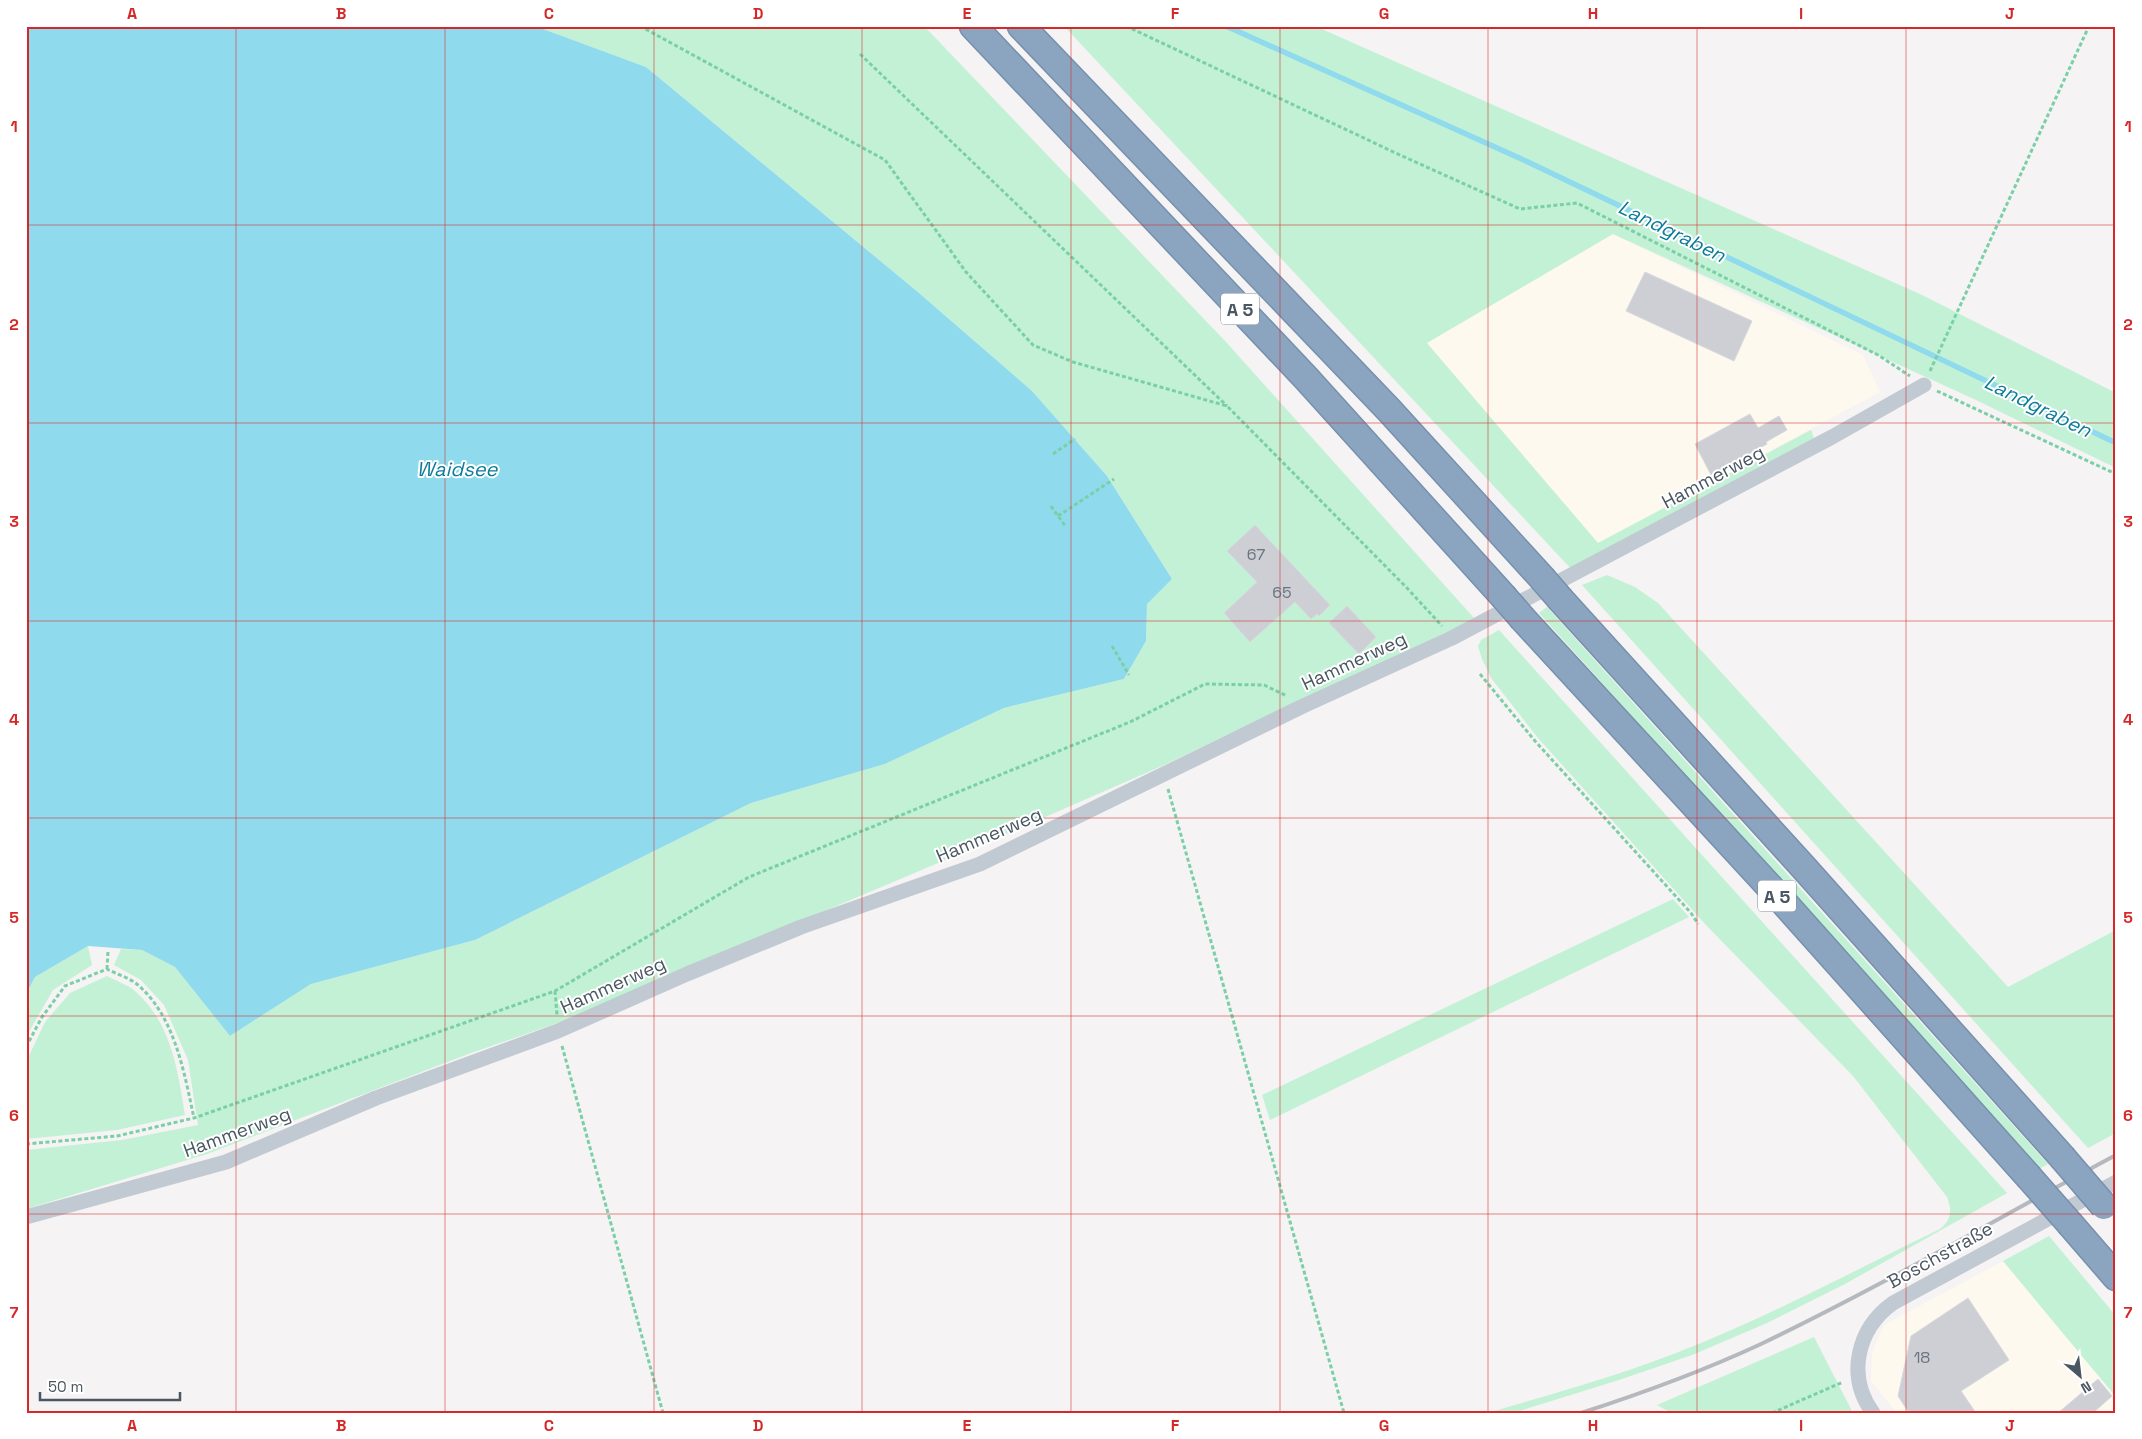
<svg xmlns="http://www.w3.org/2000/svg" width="2142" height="1439" font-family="'Space Grotesk',sans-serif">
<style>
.commercial{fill:#fdf9ef}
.green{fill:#c3f1d5}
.water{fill:#90daee}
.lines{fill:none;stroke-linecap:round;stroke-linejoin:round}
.stream{stroke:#90daee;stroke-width:5.5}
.building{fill:#cdcfd5;stroke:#d7d9de}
.highway-casing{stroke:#7690ad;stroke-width:29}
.path{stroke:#7ad0a6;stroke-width:3;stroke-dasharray:4 2.5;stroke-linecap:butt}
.street{stroke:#c1cad2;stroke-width:15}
.highway{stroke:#8ba5c1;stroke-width:26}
.rail{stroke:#b5b8bd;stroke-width:4}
.highway-bridge-casing{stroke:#7690ad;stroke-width:29;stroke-linecap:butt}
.highway-bridge{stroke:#8ba5c1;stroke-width:26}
.grid{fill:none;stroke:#d62828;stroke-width:1;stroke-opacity:0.55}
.labels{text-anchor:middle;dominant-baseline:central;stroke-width:4;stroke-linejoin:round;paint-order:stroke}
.number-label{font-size:16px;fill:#6b747e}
.shield{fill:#fff;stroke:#808990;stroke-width:1}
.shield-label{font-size:18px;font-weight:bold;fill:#4a5661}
.street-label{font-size:19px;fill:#4a5661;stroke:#fff}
.water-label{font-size:20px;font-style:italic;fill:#0c7c9b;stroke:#fff}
.neatline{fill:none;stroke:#d62828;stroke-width:2}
.grid-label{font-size:16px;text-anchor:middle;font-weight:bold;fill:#d62828}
</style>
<rect width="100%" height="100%" fill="#f5f3f3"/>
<path class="commercial" d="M 1613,234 L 1863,355 L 1880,392 L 1598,543 L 1426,343 Z
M 2003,1261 L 2116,1397 L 2116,1413 L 1897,1413 L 1871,1381 L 1872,1352 L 1884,1325 Z"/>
<path class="green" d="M 535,26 L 924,26 L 1226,342 L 1474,618 L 1423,650 L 1283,708 L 1162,766 L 990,841 L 569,1019 L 471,1053 L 207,1154 L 26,1209 L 26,1150 L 122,1140 L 198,1125 L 188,1060 L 164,1005 L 141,980 L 114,965 L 121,949 L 142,950 L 175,967 L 230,1036 L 311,984 L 475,940 L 751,803 L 885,764 L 1004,708 L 1124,679 L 1146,641 L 1147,603 L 1172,579 L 1107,476 L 1032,391 L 919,293 L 646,67 Z
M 1064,26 L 1315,26 L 1920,294 L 2116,393 L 2116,468 L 1976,400 L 1613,234 L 1427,343 L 1598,543 L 1811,430 L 1816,444 L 1574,572 Z
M 1607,575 L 1635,587 L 1658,603 L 2008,987 L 2116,930 L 2116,1133 L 2088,1148 L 1582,585 Z
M 1547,607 L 2048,1164 L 2039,1169 L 1539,613 Z
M 1499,630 L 2007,1193 L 1845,1284 L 1767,1323 L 1692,1355 L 1619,1380 L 1513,1413 L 1488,1413 C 1551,1394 1615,1377 1676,1353 C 1767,1318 1853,1271 1940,1229 C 1952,1219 1952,1210 1947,1197 L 1853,1076 L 1706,925 L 1538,738 L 1491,678 L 1482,659 L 1478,646 L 1481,640 Z
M 1673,899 L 1689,917 L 1270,1120 L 1262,1095 Z
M 88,946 L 92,965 L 53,990 L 26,1037 L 26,994 L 35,977 Z
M 107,976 C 116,981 128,985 135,991 C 171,1022 178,1071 185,1115 L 117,1130 L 26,1139 L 26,1062 L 45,1022 L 70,993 Z
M 2049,1236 L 2116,1316 L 2116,1397 L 2003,1261 Z
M 1814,1337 L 1853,1413 L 1671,1413 L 1657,1405 Z"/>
<path class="water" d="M 26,26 L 535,26 L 646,67 L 919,293 L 1032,391 L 1107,476 L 1172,579 L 1147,604 L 1146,641 L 1124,679 L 1004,708 L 885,764 L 751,803 L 475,940 L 311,984 L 230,1036 L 175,967 L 142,950 L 88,946 L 35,977 L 26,994 Z"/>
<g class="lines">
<path class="stream" d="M 1226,26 L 1528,162 L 2116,443"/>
</g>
<path class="building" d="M 1645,272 L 1752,321 L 1734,361 L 1626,311 Z
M 1750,414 L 1758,428 L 1779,416 L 1787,430 L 1766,442 L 1767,444 L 1711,475 L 1695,444 Z
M 1255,525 L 1330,605 L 1319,616 L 1317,614 L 1311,619 L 1295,602 L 1250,642 L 1224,613 L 1257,582 L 1227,551 Z
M 1347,606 L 1376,637 L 1359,654 L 1329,623 Z
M 1968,1298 L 2009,1360 L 1961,1391 L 1976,1413 L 1909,1413 L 1898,1396 L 1911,1336 Z
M 2098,1379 L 2112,1396 L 2093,1413 L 2058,1413 Z"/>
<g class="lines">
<g class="highway-casing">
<path id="highway" d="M 973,26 L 1306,378 L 1503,596
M 1021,26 L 1389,410 L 1542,578
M 1561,600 L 1805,869 L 2062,1157
M 1523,619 L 1779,897 L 2028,1176
M 2071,1225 L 2116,1277"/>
</g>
<path class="path" d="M 640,26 L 885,160 L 966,272 L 1033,345 L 1073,362 L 1227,406 L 1407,588 L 1442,626
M 1126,26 L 1400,155 L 1520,209 L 1577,203 L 1878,355 L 1910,376
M 860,54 L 1227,406
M 1930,371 L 2089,26
M 1937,391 L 2116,474
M 1053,454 L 1075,439
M 1051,506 L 1066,527
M 1058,516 L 1114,479
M 1112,646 L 1129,675
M 1480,674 L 1535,741 L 1691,913 L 1698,924
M 1168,789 L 1344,1413
M 107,969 L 108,951
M 555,991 L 557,1015
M 562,1046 L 663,1413
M 26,1047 L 42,1017 L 65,986 L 107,969 C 116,974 130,978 138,985 C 175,1017 184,1072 194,1118
M 26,1144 L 117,1136 L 194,1118 L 555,991 L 749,877 L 1130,722 L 1205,684 L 1264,685 L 1287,696
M 1772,1413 L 1843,1382"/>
<path class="street" d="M 26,1217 L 226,1162 L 376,1098 L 558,1031 L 687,974 L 801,927 L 980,864 L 1301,707 L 1452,638 L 1832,437 L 1924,385
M 1873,1413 C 1846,1376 1857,1329 1893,1303 L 2116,1182"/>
<use href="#highway" class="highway"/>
<path class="rail" d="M 1581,1413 C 1643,1393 1703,1371 1761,1344 C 1882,1286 1998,1218 2116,1155"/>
<g class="highway-bridge-casing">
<path id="highway-bridge" d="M 1542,578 L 1561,600
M 1503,596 L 1523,619
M 2062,1157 L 2104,1206
M 2028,1176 L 2071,1225"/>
</g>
<use href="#highway-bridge" class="highway-bridge"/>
</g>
<path class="grid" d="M 236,26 L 236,1413M 445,26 L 445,1413M 654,26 L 654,1413M 862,26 L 862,1413M 1071,26 L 1071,1413M 1280,26 L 1280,1413M 1488,26 L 1488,1413M 1697,26 L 1697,1413M 1906,26 L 1906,1413M 26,225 L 2116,225M 26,423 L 2116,423M 26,621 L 2116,621M 26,818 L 2116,818M 26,1016 L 2116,1016M 26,1214 L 2116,1214"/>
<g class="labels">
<g class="number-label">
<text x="1256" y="554">67</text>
<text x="1282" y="592">65</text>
<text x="1922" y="1357">18</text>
</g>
<g class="shield">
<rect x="1221" y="293.5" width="38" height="31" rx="4"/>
<rect x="1758" y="880.5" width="38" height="31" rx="4"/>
</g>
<g class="shield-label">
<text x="1240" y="309">A 5</text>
<text x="1777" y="896">A 5</text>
</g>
<g class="street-label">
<text transform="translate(1713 477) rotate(-28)">Hammerweg</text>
<text transform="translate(1354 661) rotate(-25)">Hammerweg</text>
<text transform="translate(989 835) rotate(-23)">Hammerweg</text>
<text transform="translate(613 985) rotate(-24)">Hammerweg</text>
<text transform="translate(237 1132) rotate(-20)">Hammerweg</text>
<text transform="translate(1940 1255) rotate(-29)">Boschstraße</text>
</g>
<g class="water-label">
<text transform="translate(1672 231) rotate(26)">Landgraben</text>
<text transform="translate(2038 406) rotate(26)">Landgraben</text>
<text x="457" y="469">Waidsee</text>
</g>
</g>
<rect width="2142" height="1439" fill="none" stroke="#ffffff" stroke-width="55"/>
<g transform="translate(2080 1376) rotate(152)" stroke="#ffffff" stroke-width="4" paint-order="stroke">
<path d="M0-4L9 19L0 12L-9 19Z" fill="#4a5661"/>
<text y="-8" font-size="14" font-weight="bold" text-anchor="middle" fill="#4a5661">N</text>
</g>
<path d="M40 1392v8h140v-8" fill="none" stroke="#4a5661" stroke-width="2.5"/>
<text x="48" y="1392" font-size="15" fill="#4a5661" stroke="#ffffff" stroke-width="4" paint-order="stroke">50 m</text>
<rect x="28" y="28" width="2086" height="1384" class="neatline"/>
<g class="grid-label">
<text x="132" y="19">A</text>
<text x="341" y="19">B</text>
<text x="549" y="19">C</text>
<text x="758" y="19">D</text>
<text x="967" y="19">E</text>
<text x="1175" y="19">F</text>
<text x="1384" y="19">G</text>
<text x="1593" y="19">H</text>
<text x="1801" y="19">I</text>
<text x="2010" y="19">J</text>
<text x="14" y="132">1</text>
<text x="2128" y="132">1</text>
<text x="14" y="330">2</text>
<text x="2128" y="330">2</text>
<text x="14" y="527">3</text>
<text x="2128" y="527">3</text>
<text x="14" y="725">4</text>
<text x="2128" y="725">4</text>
<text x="14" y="923">5</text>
<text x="2128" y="923">5</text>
<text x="14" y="1121">6</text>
<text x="2128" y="1121">6</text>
<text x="14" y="1318">7</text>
<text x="2128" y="1318">7</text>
<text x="132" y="1431">A</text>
<text x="341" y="1431">B</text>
<text x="549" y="1431">C</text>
<text x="758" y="1431">D</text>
<text x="967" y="1431">E</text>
<text x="1175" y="1431">F</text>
<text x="1384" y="1431">G</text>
<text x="1593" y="1431">H</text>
<text x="1801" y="1431">I</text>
<text x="2010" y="1431">J</text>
</g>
</svg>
